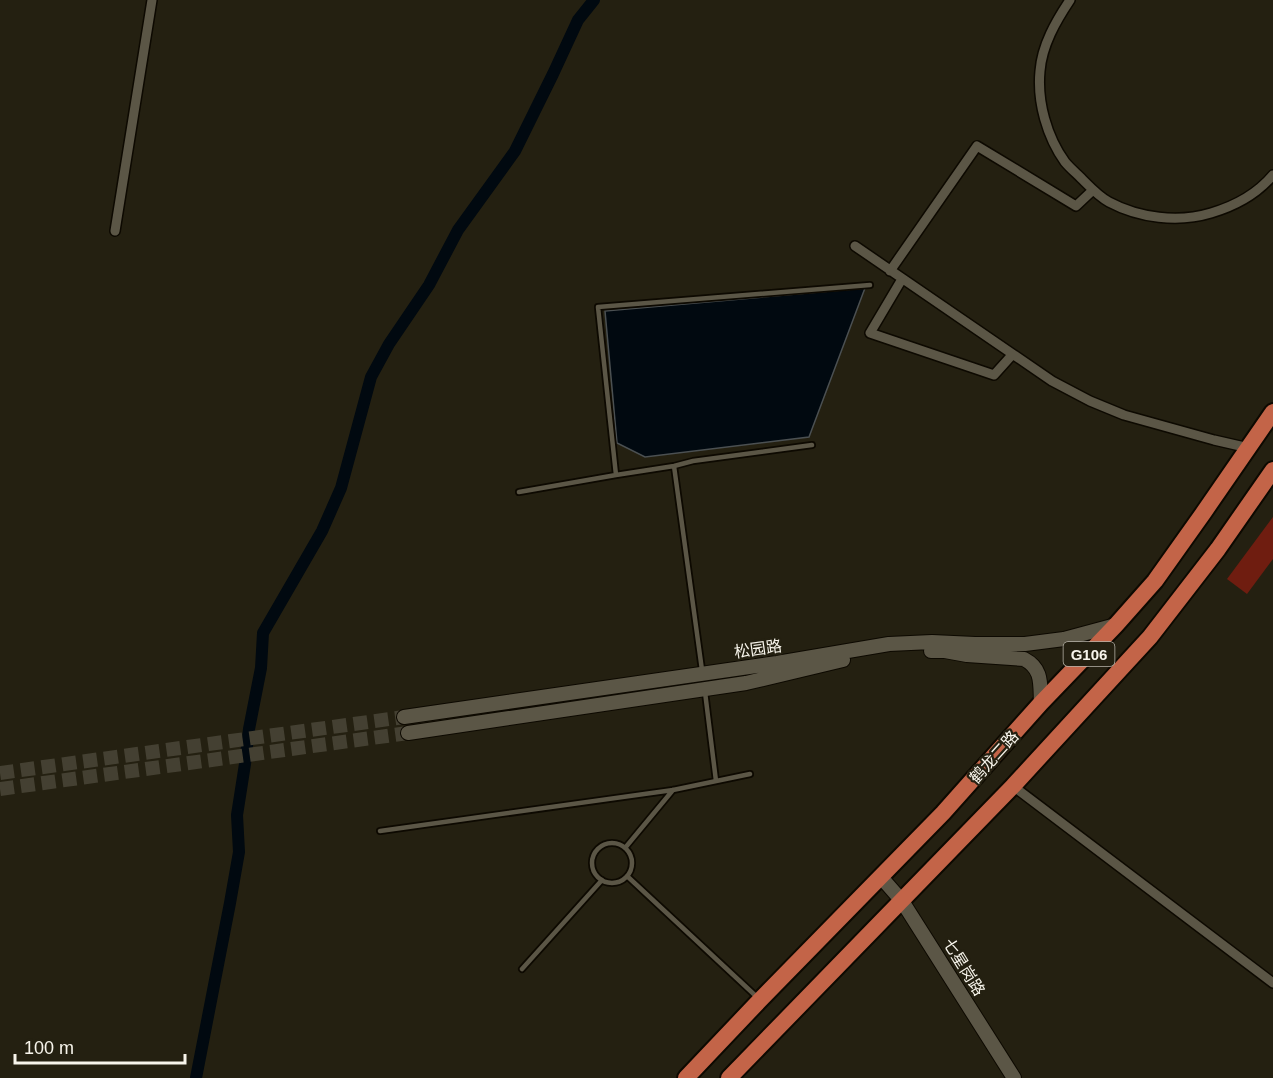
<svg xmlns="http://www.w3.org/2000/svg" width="1273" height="1078" font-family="Arial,'Noto Sans SC',sans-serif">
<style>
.water{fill:#010910;stroke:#4b5052;stroke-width:1.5}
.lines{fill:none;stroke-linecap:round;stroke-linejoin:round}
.canal{stroke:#010910;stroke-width:12}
.building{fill:#6f1d10}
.secondary-tunnel{stroke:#444032;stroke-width:14;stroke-dasharray:14 7;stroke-linecap:butt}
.lane-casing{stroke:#0d0901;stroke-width:8}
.street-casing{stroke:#0d0901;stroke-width:12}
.secondary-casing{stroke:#0d0901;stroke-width:16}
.highway-casing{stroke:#0d0901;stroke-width:20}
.lane{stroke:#5b5646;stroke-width:4.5}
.street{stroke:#5b5646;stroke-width:9}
.secondary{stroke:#5b5646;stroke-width:14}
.highway{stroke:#c36448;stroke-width:16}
.labels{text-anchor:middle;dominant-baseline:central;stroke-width:4.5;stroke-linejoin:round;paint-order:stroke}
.shield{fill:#242011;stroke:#b8b4aa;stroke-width:1.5}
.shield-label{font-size:15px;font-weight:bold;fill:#f7f4eb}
.street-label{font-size:16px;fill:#f7f4eb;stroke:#242011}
</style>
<rect width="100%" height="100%" fill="#242011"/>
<path class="water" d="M 865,288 L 809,437 L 645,457 L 617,443 L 605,311 Z"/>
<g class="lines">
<path class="canal" d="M 196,1078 L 230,903 L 239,852 L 237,815 L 245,764 L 249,729 L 261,668 L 263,633 L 322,531 L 341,488 L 371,377 L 389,344 L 429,285 L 458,230 L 515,151 L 553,74 L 578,20 L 594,0"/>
</g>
<path class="building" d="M 1273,517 L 1273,559 L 1247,594 L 1227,579 Z"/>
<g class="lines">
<path class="secondary-tunnel" d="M 0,773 L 404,717
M 0,789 L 408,733"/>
<g class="lane-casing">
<path id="lane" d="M 674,466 L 702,670
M 616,475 L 598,307 L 870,285
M 519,492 L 616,475 L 674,466 L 693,461 L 812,445
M 705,692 L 716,781
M 380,831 L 673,790 L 750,774
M592 863a20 20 0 1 1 40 0a20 20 0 1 1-40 0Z
M 625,848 L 673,790
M 627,876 L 758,998
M 522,969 L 602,880"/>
</g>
<g class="street-casing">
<path id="street" d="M 1070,0 C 1056,21 1042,45 1040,71 C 1037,102 1047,137 1065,162 C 1070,168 1076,173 1081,178 C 1090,187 1098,196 1109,202 C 1139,218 1178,223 1211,213 C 1235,206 1257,194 1273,175
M 115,231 L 152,0
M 855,246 L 1052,381 L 1090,401 L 1124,415 L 1214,440 L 1249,448
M 890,271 L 977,146 L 1076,206 L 1093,190
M 902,279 L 870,333 L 994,375 L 1012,355
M 1013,786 L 1273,983"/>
</g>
<g class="secondary-casing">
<path id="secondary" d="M 931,651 L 945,651 L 967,655 L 1024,659 C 1043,669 1040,684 1041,703
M 404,717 L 777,663 L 889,644 L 932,642 L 975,644 L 1025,644 L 1064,639 L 1116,625
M 408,733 L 746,683 L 843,660
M 881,877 L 902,901 L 1014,1078"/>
</g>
<g class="highway-casing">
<path id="highway" d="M 686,1078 L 760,1000 L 943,813 L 1041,703 L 1116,625 L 1155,581 L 1204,512 L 1273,412
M 729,1078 L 1013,786 L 1150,637 L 1218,549 L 1273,470"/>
</g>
<use href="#lane" class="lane"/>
<use href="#street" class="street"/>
<use href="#secondary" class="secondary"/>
<use href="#highway" class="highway"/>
</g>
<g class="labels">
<rect class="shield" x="1063.5" y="642" width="51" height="24" rx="4.5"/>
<g class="shield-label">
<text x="1089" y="654">G106</text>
</g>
<g class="street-label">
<text transform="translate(758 649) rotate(-8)">松园路</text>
<text transform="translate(994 757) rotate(-48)">鹤龙二路</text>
<text transform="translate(964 967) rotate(58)">七星岗路</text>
</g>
</g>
<path d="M15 1054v9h170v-9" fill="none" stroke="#f7f4eb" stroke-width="3"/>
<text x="24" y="1054" font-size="18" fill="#f7f4eb" stroke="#242011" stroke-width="4.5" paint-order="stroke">100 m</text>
</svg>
